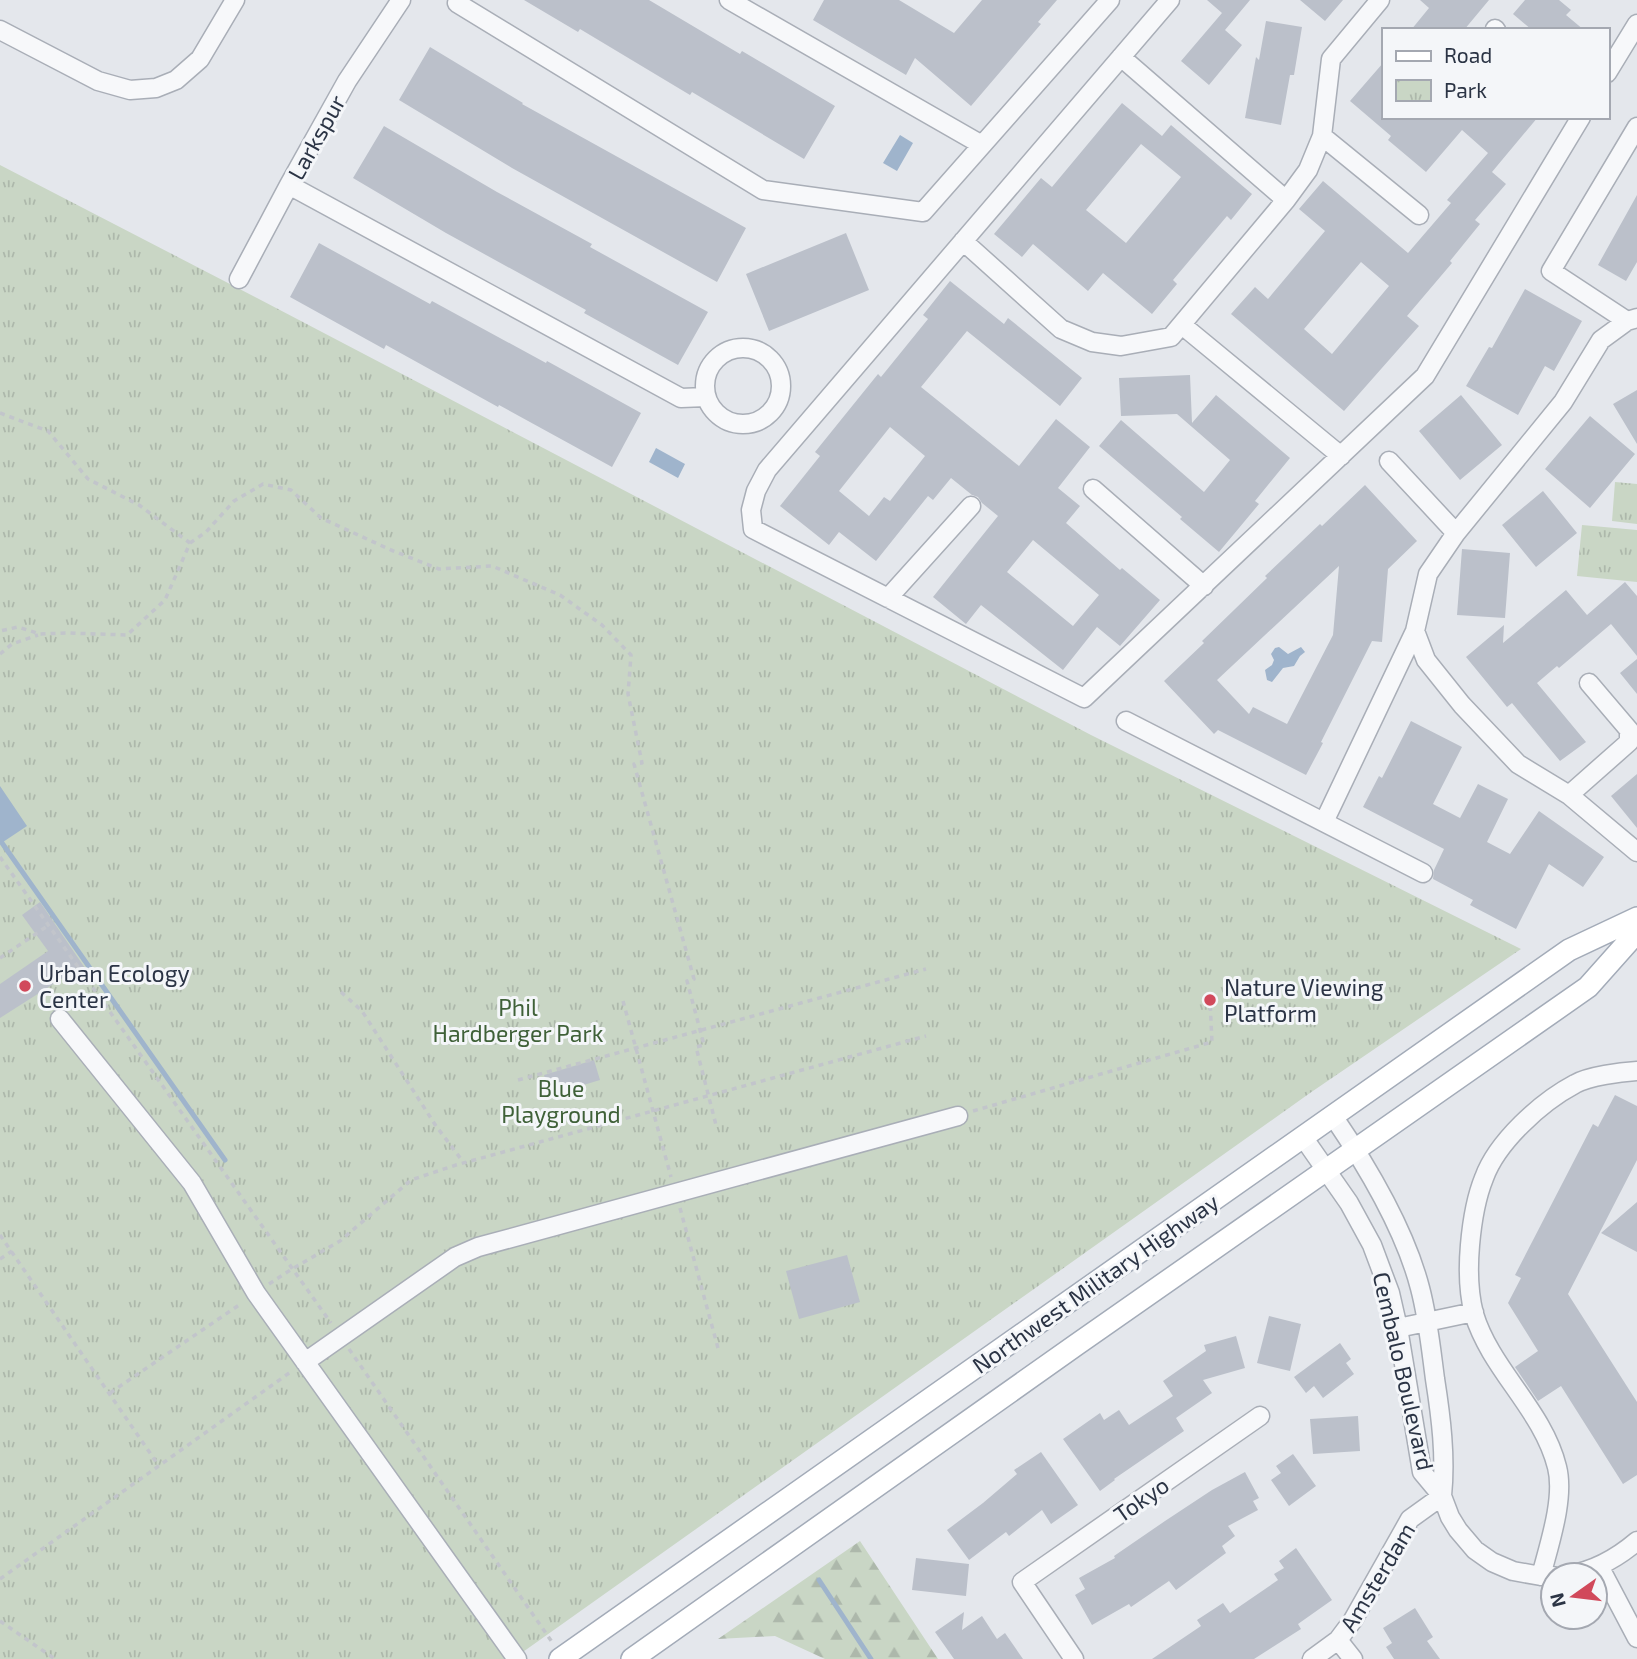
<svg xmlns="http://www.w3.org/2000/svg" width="1637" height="1659" font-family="'Exo 2',sans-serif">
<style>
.forest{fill:url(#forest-firs)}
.park{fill:url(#park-tufts)}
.water{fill:#9fb4cc}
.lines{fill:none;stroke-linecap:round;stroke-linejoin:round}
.stream{stroke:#9fb4cc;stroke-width:5}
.building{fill:#bbc0ca;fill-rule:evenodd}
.minor-casing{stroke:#a9aeb7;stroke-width:21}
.major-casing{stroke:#a3abb8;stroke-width:24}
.path{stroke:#c2c5cb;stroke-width:3.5;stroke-dasharray:5 5;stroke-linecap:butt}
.minor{stroke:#f7f8fa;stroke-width:18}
.major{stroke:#fff;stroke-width:21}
.poi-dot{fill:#d1495b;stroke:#f4f6f9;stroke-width:2.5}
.labels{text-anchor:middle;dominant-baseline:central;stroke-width:6;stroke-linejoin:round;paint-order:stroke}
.street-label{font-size:23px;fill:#2b3445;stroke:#f4f6f9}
.poi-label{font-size:23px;fill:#2b3445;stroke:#f4f6f9;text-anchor:start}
.park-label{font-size:23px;fill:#3f6138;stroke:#f4f6f9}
</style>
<defs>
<pattern id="forest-firs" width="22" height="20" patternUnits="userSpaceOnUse" patternTransform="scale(1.75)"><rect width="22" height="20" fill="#c9d6c5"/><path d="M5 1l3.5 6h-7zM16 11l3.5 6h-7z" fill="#adb8ab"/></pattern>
<pattern id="park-tufts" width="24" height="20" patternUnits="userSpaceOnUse" patternTransform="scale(1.75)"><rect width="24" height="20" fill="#c9d6c5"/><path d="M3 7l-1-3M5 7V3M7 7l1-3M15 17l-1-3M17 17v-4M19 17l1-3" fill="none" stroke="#adb8ab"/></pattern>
</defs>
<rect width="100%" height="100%" fill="#e4e7ec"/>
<path class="forest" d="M 860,1541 L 938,1659 L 825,1659 L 775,1636 L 718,1639 Z"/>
<path class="park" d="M 0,165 L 257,298 L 1091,735 L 1521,949 L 1310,1093 L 513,1659 L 0,1659 Z
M 1615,482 L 1637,484 L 1637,524 L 1612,521 Z
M 1582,525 L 1637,530 L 1637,582 L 1577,576 Z"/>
<path class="water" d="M 900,135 L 913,143 L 897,171 L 883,163 Z
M 656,448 L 685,464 L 678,478 L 649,462 Z
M 1279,647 L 1288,654 L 1301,647 L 1305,652 L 1300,656 L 1294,666 L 1283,668 L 1272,682 L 1267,680 L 1265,670 L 1272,665 L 1274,660 L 1271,654 L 1275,648 Z
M 0,786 L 27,826 L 0,844 Z"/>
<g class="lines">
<path class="stream" d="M 0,837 L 2,843 L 225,1160
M 819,1580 L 871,1659"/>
</g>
<path class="building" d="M 524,0 L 649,0 L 740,54 L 742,51 L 835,106 L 804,159 L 692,92 L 690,95 L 580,29 L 578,32 Z
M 824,0 L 899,0 L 954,33 L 982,0 L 1057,0 L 1038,22 L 1041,24 L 971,106 L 915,58 L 906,75 L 813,20 Z
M 1207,0 L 1250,0 L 1225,30 L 1242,45 L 1209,85 L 1181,61 L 1222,13 Z
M 1300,0 L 1343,0 L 1325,21 Z
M 1420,0 L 1489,0 L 1464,30 L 1411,30 L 1429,8 Z
M 1525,0 L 1559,0 L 1571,10 L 1566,15 L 1584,30 L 1532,30 L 1513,14 Z
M 1266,21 L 1302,27 L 1294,75 L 1290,75 L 1281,125 L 1245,118 L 1256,57 L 1259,60 Z
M 430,47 L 523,103 L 522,104 L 746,228 L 717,282 L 512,168 L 399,100 Z
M 1383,63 L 1383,117 L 1538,117 L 1492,172 L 1506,184 L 1475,220 L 1480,224 L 1450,261 L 1452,263 L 1407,316 L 1419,326 L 1344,411 L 1231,314 L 1255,287 L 1268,299 L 1325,231 L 1299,209 L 1323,181 L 1408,253 L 1451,203 L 1447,200 L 1488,153 L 1462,130 L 1426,172 L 1388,140 L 1391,136 L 1350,101 ZM 1361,262 L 1389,286 L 1332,354 L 1304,329 Z
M 1122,103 L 1162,136 L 1171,125 L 1252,194 L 1231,220 L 1227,216 L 1173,280 L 1177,284 L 1152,314 L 1103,273 L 1088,291 L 1033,244 L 1022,257 L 994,234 L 1041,178 L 1052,187 ZM 1141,144 L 1181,177 L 1126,243 L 1086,210 Z
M 384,126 L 497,192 L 592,244 L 590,247 L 708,312 L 678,365 L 584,313 L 586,310 L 446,233 L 353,178 Z
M 1637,195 L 1637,262 L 1626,281 L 1598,265 Z
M 846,233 L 869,290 L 769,331 L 746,274 Z
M 319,243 L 430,304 L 432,301 L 546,363 L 547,361 L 641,413 L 612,467 L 499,405 L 498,407 L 386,345 L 384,349 L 290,297 Z
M 950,281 L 1004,324 L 1008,318 L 1082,378 L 1060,406 L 967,331 L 921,387 L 1019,466 L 1056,419 L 1090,447 L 1058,488 L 1080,506 L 1066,523 L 1120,570 L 1122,568 L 1160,600 L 1120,646 L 1097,627 L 1063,670 L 981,605 L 966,624 L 933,597 L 998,516 L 982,503 L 978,497 L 972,495 L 951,478 L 933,500 L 928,496 L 876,561 L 839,532 L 829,545 L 780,506 L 820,456 L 815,452 L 878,374 L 881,377 L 928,319 L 923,315 ZM 890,427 L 925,456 L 890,501 L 884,497 L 869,516 L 839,491 ZM 1033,540 L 1099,595 L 1073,626 L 1007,572 Z
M 1525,289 L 1582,321 L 1554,371 L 1545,366 L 1518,415 L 1466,386 L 1489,347 L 1492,348 Z
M 1190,375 L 1192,423 L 1216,395 L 1290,458 L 1255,501 L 1259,504 L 1219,552 L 1180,519 L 1182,517 L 1099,446 L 1121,420 L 1204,492 L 1230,460 L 1177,414 L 1121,416 L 1119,378 Z
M 1637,390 L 1637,444 L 1613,404 Z
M 1461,395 L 1502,445 L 1460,480 L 1419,431 Z
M 1590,416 L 1635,454 L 1590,508 L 1545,469 Z
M 1365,485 L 1417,541 L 1388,569 L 1382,642 L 1372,641 L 1321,742 L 1323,743 L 1306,775 L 1218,730 L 1214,734 L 1164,681 L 1204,643 L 1202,641 L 1267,578 L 1265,576 L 1320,524 L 1322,526 ZM 1339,566 L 1333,635 L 1287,724 L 1253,707 L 1249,714 L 1217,680 Z
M 1543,491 L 1577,533 L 1536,567 L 1502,525 Z
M 1462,549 L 1510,553 L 1505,618 L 1457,615 Z
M 1625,582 L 1637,596 L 1637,656 L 1611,624 L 1559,668 L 1557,666 L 1537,683 L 1586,742 L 1560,761 L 1512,703 L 1507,707 L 1466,657 L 1504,625 L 1503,643 L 1566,590 L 1587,615 Z
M 1637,659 L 1637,694 L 1620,673 Z
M 1411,721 L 1462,747 L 1433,804 L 1460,818 L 1478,784 L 1508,799 L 1487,842 L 1510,854 L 1539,811 L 1604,857 L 1583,887 L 1549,864 L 1516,929 L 1470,905 L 1473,900 L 1433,879 L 1434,870 L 1444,849 L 1363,807 L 1379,776 L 1382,778 Z
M 1637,774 L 1637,828 L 1611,796 Z
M 40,902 L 89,974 L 76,984 L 69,974 L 0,1018 L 0,984 L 48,951 L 22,915 Z
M 594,1060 L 600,1080 L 550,1095 L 544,1075 Z
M 1615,1095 L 1637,1106 L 1637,1160 L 1568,1294 L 1637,1402 L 1637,1475 L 1623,1484 L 1561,1386 L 1538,1401 L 1515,1367 L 1538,1351 L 1508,1303 L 1521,1278 L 1515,1275 L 1593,1124 L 1598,1127 Z
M 1637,1202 L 1637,1252 L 1601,1233 Z
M 847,1255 L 860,1302 L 799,1319 L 786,1271 Z
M 1269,1316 L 1301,1324 L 1290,1371 L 1257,1363 Z
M 1236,1336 L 1245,1368 L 1203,1380 L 1212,1393 L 1176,1418 L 1184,1431 L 1114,1479 L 1115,1480 L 1100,1491 L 1063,1439 L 1100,1413 L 1104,1420 L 1119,1410 L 1129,1425 L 1173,1396 L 1163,1381 L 1206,1351 L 1204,1345 Z
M 1340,1343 L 1351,1359 L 1346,1363 L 1354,1374 L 1323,1398 L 1314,1386 L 1306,1393 L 1294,1377 Z
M 1358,1416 L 1360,1451 L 1313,1454 L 1310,1419 Z
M 1041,1452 L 1078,1505 L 1051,1524 L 1042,1510 L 1009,1536 L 1006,1532 L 969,1560 L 947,1530 L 983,1503 L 1017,1474 L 1014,1470 Z
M 1293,1454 L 1316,1486 L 1289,1506 L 1271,1480 L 1281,1473 L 1276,1466 Z
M 1245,1472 L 1259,1498 L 1253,1501 L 1258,1510 L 1228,1526 L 1235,1536 L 1222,1546 L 1226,1553 L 1176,1590 L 1169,1581 L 1131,1607 L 1129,1604 L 1092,1625 L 1075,1595 L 1085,1589 L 1079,1578 L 1115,1558 L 1114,1556 L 1165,1521 L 1212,1490 Z
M 1296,1548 L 1332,1600 L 1298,1624 L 1301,1629 L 1254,1659 L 1152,1659 L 1201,1626 L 1197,1620 L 1223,1603 L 1230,1613 L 1278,1580 L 1274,1574 L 1284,1568 L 1279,1561 Z
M 916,1558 L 969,1564 L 966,1596 L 912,1590 Z
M 1415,1608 L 1433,1637 L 1427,1641 L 1440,1659 L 1394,1659 L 1386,1647 L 1392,1643 L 1383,1628 Z
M 964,1612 L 962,1630 L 982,1616 L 997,1639 L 1005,1633 L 1023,1659 L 954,1659 L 935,1632 Z"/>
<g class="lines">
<g class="minor-casing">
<path id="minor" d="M 729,0 L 982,145
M 1170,0 L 767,470 L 756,491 L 751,510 L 753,529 L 1084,698 L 1425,376 L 1581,117
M 457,3 L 763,190 L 923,212 L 1110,0
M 1495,29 L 1496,30
M 0,30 L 98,81 L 130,90 L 156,88 L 176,80 L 200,59 L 235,0
M 1121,57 L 1286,200
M 1607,73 L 1637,24
M 1322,136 L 1419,215
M 289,185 L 681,398 L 706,397
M 963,241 L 1061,329 L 1092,342 L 1121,346 L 1171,337 L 1286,200 L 1308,170 L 1322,136 L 1331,59 L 1380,0
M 239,279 L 289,185 L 347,81 L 401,0
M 1637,318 L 1627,321 L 1601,340 L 1563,402 L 1456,533 L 1428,574 L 1415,631 L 1426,660 L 1462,705 L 1518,764 L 1569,795 L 1637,852
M 1627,321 L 1551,271 L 1637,127
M 1182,325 L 1341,456
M705 386a38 38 0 1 1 76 0a38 38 0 1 1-76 0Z
M 1389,461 L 1456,533
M 1093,489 L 1204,586
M 888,598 L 971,506
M 1126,721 L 1423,873
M 1569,795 L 1629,742 L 1629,730 L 1589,683
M 1324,822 L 1415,631
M 60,1019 L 192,1183 L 256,1293 L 517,1659
M 1333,1116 C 1367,1166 1405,1230 1420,1288 C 1428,1318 1431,1349 1435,1379 C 1441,1417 1446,1457 1442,1496
M 1303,1137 L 1349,1203 L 1372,1245 L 1390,1293 L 1398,1328 L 1422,1472 L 1442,1496 L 1450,1517 L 1458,1530 L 1475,1550 L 1492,1562 L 1513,1571 L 1541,1576 L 1553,1576
M 1398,1328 L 1474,1312
M 305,1362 L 455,1257 L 478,1247 L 958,1116
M 1599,1566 L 1637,1638
M 1568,1575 C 1593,1571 1617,1558 1637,1541
M 1541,1576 C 1549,1545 1565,1498 1557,1467 C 1543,1410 1491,1370 1474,1314 C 1468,1291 1468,1268 1470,1245 C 1472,1222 1475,1200 1484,1178 C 1497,1142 1541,1102 1575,1084 C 1589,1076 1621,1072 1637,1071
M 1338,1640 L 1353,1659
M 1074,1659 L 1022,1582 L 1260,1416
M 1312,1659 L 1338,1640 L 1353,1620 L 1410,1519 L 1442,1496"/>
</g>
<g class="major-casing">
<path id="major" d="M 560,1659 L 1569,950 L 1637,918
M 632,1659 L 1076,1345 L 1588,987 L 1637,932"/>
</g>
<path class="path" d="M 0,413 L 48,431 L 88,479 L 139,505 L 190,543 L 165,600 L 127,635 L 68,633 L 40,634 L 18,627 L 0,631
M 190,543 L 206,532 L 234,501 L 263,484 L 291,490 L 321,518 L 391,550 L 439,569 L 492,566 L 560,595 L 602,625 L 631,655 L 628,694 L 642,763 L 634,764 L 694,979 L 687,981 L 704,1045 L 696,1047 L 716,1125
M 0,654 L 12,644 L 38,635
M 0,857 L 331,1323
M 0,958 L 49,925
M 341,992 L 362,1011 L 436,1126 L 464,1163
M 623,1001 L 671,1177
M 518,1080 L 926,969
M 973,1111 L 1212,1042 L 1210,1000
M 680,1208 L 718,1348
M 0,1235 L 159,1466
M 0,1259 L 12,1251
M 269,1284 L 292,1269 L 340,1241 L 411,1180 L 456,1165 L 926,1036
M 349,1349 L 552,1642
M 110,1393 L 242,1303
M 0,1579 L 292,1371
M 0,1621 L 55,1659"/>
<use href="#minor" class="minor"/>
<use href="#major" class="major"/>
</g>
<g class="poi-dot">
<circle cx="25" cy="986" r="7"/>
<circle cx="1210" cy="1000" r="7"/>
</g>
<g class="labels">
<g class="street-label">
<text transform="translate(316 137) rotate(-61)">Larkspur</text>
<text transform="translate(1095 1283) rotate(-35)">Northwest Military Highway</text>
<text transform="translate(1404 1371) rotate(77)">Cembalo Boulevard</text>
<text transform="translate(1141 1499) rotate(-35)">Tokyo</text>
<text transform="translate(1377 1577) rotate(-59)">Amsterdam</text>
</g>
<g class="poi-label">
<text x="39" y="973">Urban Ecology<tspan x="39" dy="26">Center</tspan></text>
<text x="1224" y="987">Nature Viewing<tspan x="1224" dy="26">Platform</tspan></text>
</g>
<g class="park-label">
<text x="518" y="1007">Phil<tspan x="518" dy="26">Hardberger Park</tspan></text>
<text x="561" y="1088">Blue<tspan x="561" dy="26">Playground</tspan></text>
</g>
</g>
<rect x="1382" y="28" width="228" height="91" fill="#f4f6f9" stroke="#a4a8b1" stroke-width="2"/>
<rect x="1396" y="51" width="35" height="10" fill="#ffffff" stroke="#a4a8b1" stroke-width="2"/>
<text x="1444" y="63" font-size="21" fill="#2b3445">Road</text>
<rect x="1396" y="80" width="35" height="21" fill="url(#park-tufts)" stroke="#a4a8b1" stroke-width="2"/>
<text x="1444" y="98" font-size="21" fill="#2b3445">Park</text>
<g transform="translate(1574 1596) rotate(256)"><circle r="33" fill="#f4f6f9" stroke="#a4a8b1" stroke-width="2"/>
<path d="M0-5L12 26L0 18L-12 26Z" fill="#d1495b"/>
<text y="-10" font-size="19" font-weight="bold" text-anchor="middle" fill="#2b3445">N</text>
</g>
</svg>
